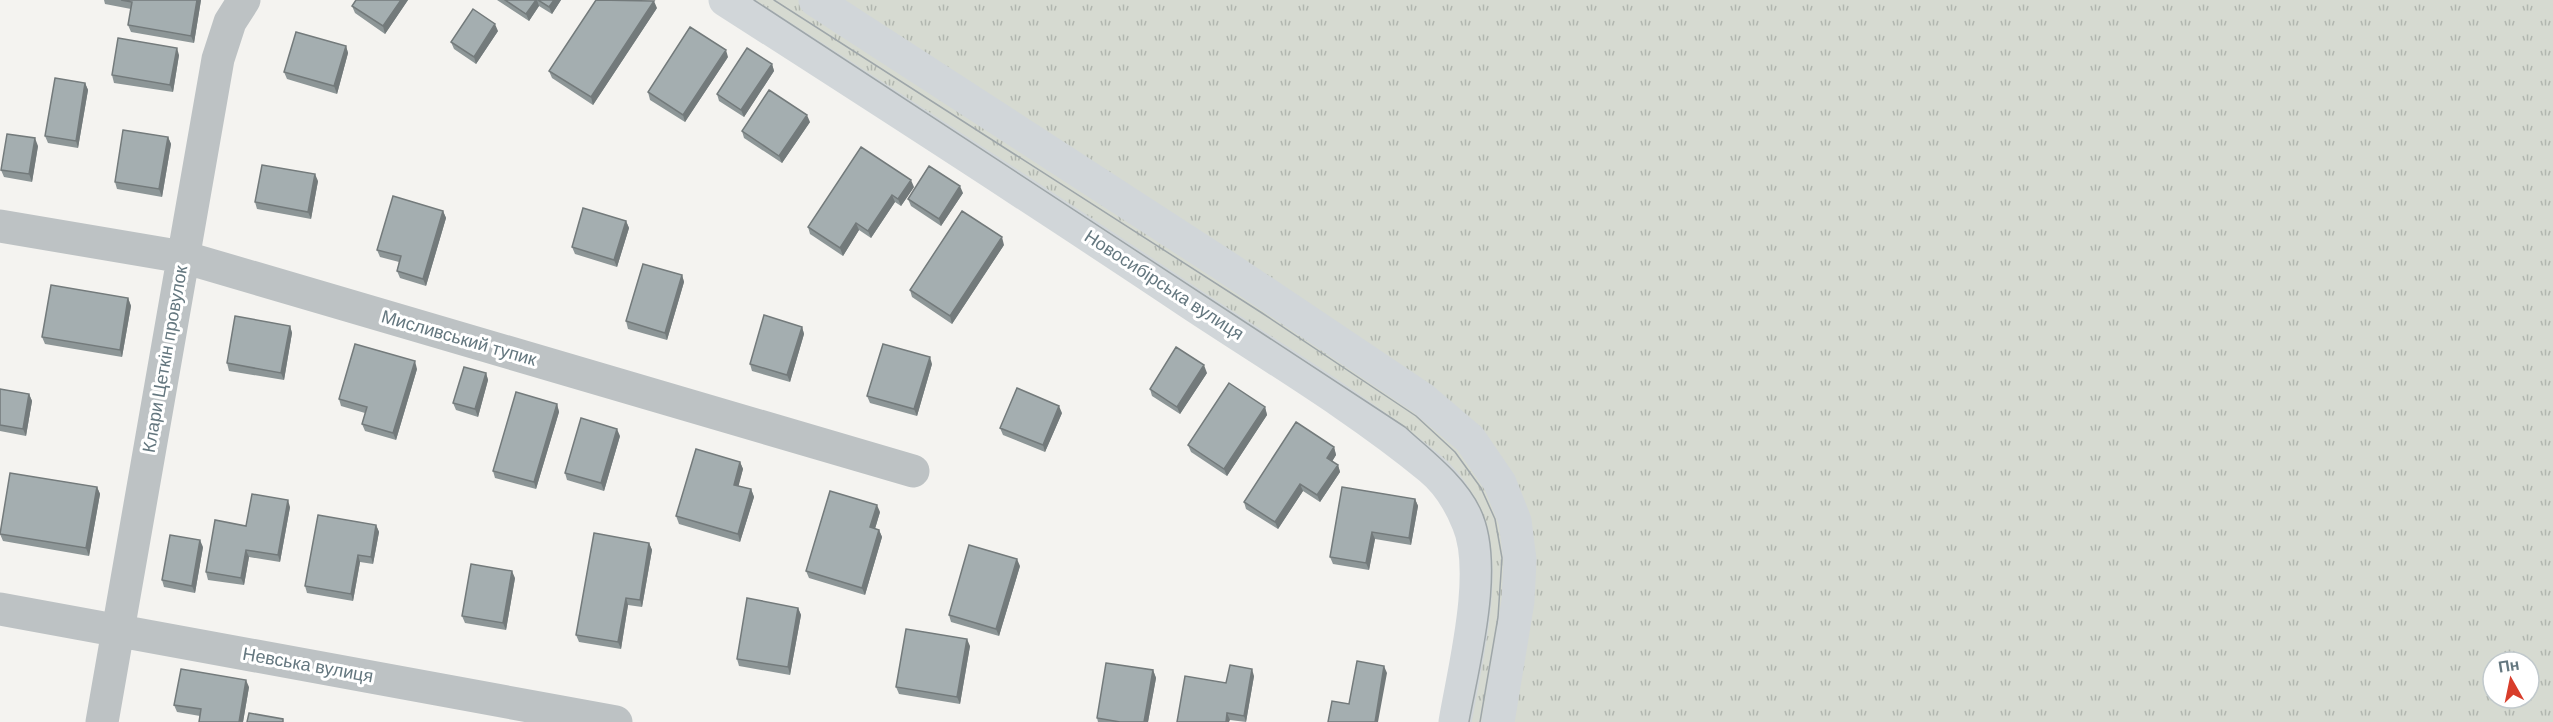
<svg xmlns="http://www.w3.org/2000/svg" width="2553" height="722" font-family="'DM Sans',sans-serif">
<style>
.grass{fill:url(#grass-tufts);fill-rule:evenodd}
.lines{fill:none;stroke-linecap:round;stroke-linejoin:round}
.minor{stroke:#bdc2c4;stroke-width:33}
.secondary{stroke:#d1d6d9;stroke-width:33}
.tram{stroke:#9ea6a9;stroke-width:1.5}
.wall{fill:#8d9697}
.shaded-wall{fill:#737a7b}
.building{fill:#a4aeb0;stroke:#737a7b;stroke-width:1.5}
.labels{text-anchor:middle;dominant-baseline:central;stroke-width:6;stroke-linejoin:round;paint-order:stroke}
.street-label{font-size:18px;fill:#64777f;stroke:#fff}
</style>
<defs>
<pattern id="grass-tufts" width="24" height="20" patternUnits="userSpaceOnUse" patternTransform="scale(1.5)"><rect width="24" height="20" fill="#d6dad1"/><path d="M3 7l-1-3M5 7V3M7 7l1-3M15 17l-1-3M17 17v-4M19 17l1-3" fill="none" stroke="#b1b6af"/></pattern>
</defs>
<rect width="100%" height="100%" fill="#f4f3f0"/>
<path class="grass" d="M 725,0 L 2553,0 L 2553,722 L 1440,722 L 1462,592 L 1459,531 L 1432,470 ZM 2493,662 L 2529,662 L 2529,698 L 2493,698 Z"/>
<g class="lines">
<path class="minor" d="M 0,226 L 183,257 L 913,471
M 0,609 L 616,722
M 102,722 L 218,59 L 230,22 L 244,0"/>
<path class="secondary" d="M 725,0 C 881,100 1036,200 1190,303 C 1270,356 1356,407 1430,468 C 1447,482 1460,503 1468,523 C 1489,572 1464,669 1455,722
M 815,0 L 1225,266 L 1423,399 L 1470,439 L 1500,483 L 1515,521 L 1520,560 L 1518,601 L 1498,722"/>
<path class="tram" d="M 754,0 L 1405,427 C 1431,451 1464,475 1480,508 C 1507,563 1480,663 1469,722
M 774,0 L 1262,313 L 1416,416 L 1455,452 L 1481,488 L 1495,519 L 1502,558 L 1498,617 L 1480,722"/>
</g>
<path class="wall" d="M 104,0 L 201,0 L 194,43 L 131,32 L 128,25 L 131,9 L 105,4 Z
M 356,0 L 408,0 L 385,34 L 355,13 L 352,6 Z
M 497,0 L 561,0 L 552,14 L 539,6 L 529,21 Z
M 657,8 L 593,105 L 552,78 L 549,71 Z
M 498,31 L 476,64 L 454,49 L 451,42 Z
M 346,46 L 348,53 L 337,94 L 287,79 L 284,72 Z
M 179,55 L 173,92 L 114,83 L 112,75 Z
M 728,57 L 685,122 L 650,100 L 648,92 Z
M 772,64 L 774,71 L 744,117 L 719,101 L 717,94 Z
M 85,83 L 88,90 L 78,148 L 48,143 L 45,136 Z
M 810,122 L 782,163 L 744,138 L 742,131 Z
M 168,137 L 171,144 L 162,197 L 117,189 L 115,182 Z
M 38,146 L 32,182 L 4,177 L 1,170 Z
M 318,181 L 311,219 L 257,209 L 255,202 Z
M 914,187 L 901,206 L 895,202 L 871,238 L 859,230 L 843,256 L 810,234 L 808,227 Z
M 963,193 L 941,226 L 911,206 L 908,199 Z
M 443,211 L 446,218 L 426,286 L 400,278 L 397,271 L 399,262 L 380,257 L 377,250 Z
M 626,221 L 629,228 L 617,267 L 575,254 L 572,247 Z
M 1004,245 L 952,324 L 912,297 L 910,290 Z
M 682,275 L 684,282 L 667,340 L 628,329 L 626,321 Z
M 128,298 L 131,306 L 122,357 L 45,344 L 42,337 Z
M 290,326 L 292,333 L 284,380 L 229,371 L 227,363 Z
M 802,327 L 804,334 L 790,382 L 752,371 L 750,364 Z
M 932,364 L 917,416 L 870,403 L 867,396 Z
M 417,369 L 396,440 L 365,431 L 362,424 L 365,413 L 341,406 L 339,399 Z
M 486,373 L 488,380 L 478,417 L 456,410 L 453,403 Z
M 1207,373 L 1180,414 L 1152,396 L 1150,389 Z
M 0,389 L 29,394 L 32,401 L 26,436 L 0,431 Z
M 557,404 L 559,412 L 536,489 L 495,478 L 493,471 Z
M 1265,407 L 1267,415 L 1227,476 L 1191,452 L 1188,445 Z
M 1062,413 L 1045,452 L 1003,435 L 1000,428 Z
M 620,436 L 604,491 L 567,480 L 565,473 Z
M 1334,447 L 1336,455 L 1332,461 L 1338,465 L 1340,472 L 1320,502 L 1303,491 L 1278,529 L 1246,509 L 1244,502 Z
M 740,462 L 743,469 L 738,486 L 751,489 L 754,497 L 740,542 L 679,524 L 676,516 Z
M 97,487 L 100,494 L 89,556 L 3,541 L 0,534 Z
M 1415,499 L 1418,506 L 1411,545 L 1375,539 L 1369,570 L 1333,564 L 1330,557 Z
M 290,507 L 280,562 L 249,557 L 244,585 L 208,580 L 206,572 L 246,526 Z
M 880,512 L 875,529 L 879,530 L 882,537 L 865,595 L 809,578 L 806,571 Z
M 376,525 L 379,532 L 373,564 L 360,562 L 353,601 L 307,593 L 305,586 Z
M 649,543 L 652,550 L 642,607 L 628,605 L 621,649 L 579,642 L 576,635 Z
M 203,547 L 195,593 L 164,587 L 162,580 Z
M 1020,566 L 999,636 L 951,622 L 949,615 Z
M 515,578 L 506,630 L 465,623 L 462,616 Z
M 798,608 L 801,615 L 790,675 L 739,666 L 737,659 Z
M 970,646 L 960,704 L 899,694 L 896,687 Z
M 1153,670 L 1156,678 L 1148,722 L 1098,722 L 1097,718 Z
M 1254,676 L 1246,722 L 1230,720 L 1177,722 L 1226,683 Z
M 249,687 L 243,722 L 199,722 L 200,716 L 177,712 L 174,705 Z"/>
<path class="shaded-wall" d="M 197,0 L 201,0 L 194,43 L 191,36 Z
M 401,0 L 408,0 L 385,34 L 383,26 Z
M 536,0 L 537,0 L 539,6 L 529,21 L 526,14 Z
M 554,0 L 561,0 L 552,14 L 549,7 Z
M 654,1 L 657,8 L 593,105 L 591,97 Z
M 495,24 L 498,31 L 476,64 L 474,57 Z
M 346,46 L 348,53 L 337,94 L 334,86 Z
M 177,48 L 179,55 L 173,92 L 170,85 Z
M 726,50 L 728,57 L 685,122 L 683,115 Z
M 772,64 L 774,71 L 744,117 L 741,110 Z
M 85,83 L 88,90 L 78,148 L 76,141 Z
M 807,115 L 810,122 L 782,163 L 779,156 Z
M 168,137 L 171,144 L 162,197 L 159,189 Z
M 35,138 L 38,146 L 32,182 L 29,174 Z
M 315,174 L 318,181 L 311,219 L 308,212 Z
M 911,180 L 914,187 L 901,206 L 898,199 Z
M 960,186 L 963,193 L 941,226 L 939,219 Z
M 892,195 L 895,202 L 871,238 L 868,231 Z
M 443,211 L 446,218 L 426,286 L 423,279 Z
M 626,221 L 629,228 L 617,267 L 614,260 Z
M 856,223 L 859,230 L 843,256 L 840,248 Z
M 1002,237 L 1004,245 L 952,324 L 950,316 Z
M 682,275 L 684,282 L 667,340 L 665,333 Z
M 128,298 L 131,306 L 122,357 L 120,350 Z
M 290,326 L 292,333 L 284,380 L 281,373 Z
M 802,327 L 804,334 L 790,382 L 787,375 Z
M 930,357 L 932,364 L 917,416 L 914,409 Z
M 415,361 L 417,369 L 396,440 L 393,433 Z
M 1204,365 L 1207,373 L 1180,414 L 1177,407 Z
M 486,373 L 488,380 L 478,417 L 475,409 Z
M 29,394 L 32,401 L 26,436 L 23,429 Z
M 557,404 L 559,412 L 536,489 L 534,482 Z
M 1059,406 L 1062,413 L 1045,452 L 1043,445 Z
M 1265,407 L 1267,415 L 1227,476 L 1224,469 Z
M 617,429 L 620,436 L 604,491 L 601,483 Z
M 1334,447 L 1336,455 L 1330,465 L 1327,458 Z
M 740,462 L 743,469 L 737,492 L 734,485 Z
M 1338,465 L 1340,472 L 1320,502 L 1317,495 Z
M 1300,484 L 1303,491 L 1278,529 L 1275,522 Z
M 97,487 L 100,494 L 89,556 L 86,548 Z
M 751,489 L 754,497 L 740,542 L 738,534 Z
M 1415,499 L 1418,506 L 1411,545 L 1409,538 Z
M 288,500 L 290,507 L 280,562 L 278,555 Z
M 877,505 L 880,512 L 873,535 L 870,527 Z
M 376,525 L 379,532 L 373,564 L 371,557 Z
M 879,530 L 882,537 L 865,595 L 862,588 Z
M 1372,532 L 1375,539 L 1369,570 L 1366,563 Z
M 200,540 L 203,547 L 195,593 L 192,586 Z
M 649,543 L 652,550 L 642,607 L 640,600 Z
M 246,550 L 249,557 L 244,585 L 241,578 Z
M 358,555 L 360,562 L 353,601 L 351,594 Z
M 1017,559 L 1020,566 L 999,636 L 996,629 Z
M 512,571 L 515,578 L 506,630 L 503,623 Z
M 626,598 L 628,605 L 621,649 L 618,642 Z
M 798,608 L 801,615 L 790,675 L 788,667 Z
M 967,639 L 970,646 L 960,704 L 957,697 Z
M 1384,666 L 1387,673 L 1378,722 L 1375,722 Z
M 1252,669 L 1254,676 L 1246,722 L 1244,716 Z
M 1153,670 L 1156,678 L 1148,722 L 1144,722 Z
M 246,680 L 249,687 L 243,722 L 239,722 Z
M 1227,713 L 1230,720 L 1229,722 L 1226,722 Z"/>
<path class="building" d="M 121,0 L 197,0 L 191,36 L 128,25 L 132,2 Z
M 356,0 L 401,0 L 383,26 L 352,6 Z
M 505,0 L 536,0 L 526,14 Z
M 538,0 L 554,0 L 549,7 Z
M 596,0 L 654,1 L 591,97 L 549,71 Z
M 473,9 L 495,24 L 474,57 L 451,42 Z
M 690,27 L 726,50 L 683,115 L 648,92 Z
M 296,32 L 346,46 L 334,86 L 284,72 Z
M 118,38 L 177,48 L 170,85 L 112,75 Z
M 747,48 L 772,64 L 741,110 L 717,94 Z
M 55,78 L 85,83 L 76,141 L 45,136 Z
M 769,90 L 807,115 L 779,156 L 742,131 Z
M 123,130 L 168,137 L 159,189 L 115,182 Z
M 7,134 L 35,138 L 29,174 L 1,170 Z
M 861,147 L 911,180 L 898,199 L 892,195 L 868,231 L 856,223 L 840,248 L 808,227 Z
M 262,165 L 315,174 L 308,212 L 255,202 Z
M 929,166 L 960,186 L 939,219 L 908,199 Z
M 393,196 L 443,211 L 423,279 L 397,271 L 401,256 L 377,250 Z
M 583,208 L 626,221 L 614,260 L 572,247 Z
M 962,211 L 1002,237 L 950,316 L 910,290 Z
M 643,264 L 682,275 L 665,333 L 626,321 Z
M 51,285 L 128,298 L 120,350 L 42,337 Z
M 764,315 L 802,327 L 787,375 L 750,364 Z
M 235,316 L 290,326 L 281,373 L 227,363 Z
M 355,344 L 415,361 L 393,433 L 362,424 L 367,407 L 339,399 Z
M 883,344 L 930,357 L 914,409 L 867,396 Z
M 1176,347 L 1204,365 L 1177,407 L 1150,389 Z
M 464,367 L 486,373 L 475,409 L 453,403 Z
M 1229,383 L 1265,407 L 1224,469 L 1188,445 Z
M 1017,388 L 1059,406 L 1043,445 L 1000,428 Z
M 0,389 L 29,394 L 23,429 L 0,425 Z
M 516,392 L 557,404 L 534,482 L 493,471 Z
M 581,418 L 617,429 L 601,483 L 565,473 Z
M 1296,422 L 1334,447 L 1327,458 L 1338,465 L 1317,495 L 1300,484 L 1275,522 L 1244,502 Z
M 696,449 L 740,462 L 734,485 L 751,489 L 738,534 L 676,516 Z
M 10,473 L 97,487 L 86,548 L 0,534 Z
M 1342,487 L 1415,499 L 1409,538 L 1372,532 L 1366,563 L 1330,557 Z
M 830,491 L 877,505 L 870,527 L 879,530 L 862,588 L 806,571 Z
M 252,494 L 288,500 L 278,555 L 246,550 L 241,578 L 206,572 L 215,520 L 246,526 Z
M 318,515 L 376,525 L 371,557 L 358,555 L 351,594 L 305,586 Z
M 594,533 L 649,543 L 640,600 L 626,598 L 618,642 L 576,635 Z
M 170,535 L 200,540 L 192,586 L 162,580 Z
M 969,545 L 1017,559 L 996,629 L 949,615 Z
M 471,564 L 512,571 L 503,623 L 462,616 Z
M 747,598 L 798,608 L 788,667 L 737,659 Z
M 906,629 L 967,639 L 957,697 L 896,687 Z
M 1357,661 L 1384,666 L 1375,722 L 1328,722 L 1332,701 L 1349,704 Z
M 1106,663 L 1153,670 L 1144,722 L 1120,722 L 1097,718 Z
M 1230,665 L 1252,669 L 1244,716 L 1227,713 L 1226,722 L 1177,722 L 1185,676 L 1226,683 Z
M 181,669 L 246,680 L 239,722 L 199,722 L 201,709 L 174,705 Z
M 249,713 L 283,719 L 283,722 L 247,722 Z"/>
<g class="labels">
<g class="street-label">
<text transform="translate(1164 285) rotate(33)">Новосибірська вулиця</text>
<text transform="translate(459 338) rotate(16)">Мисливський тупик</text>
<text transform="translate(165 359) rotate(-80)">Клари Цеткін провулок</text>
<text transform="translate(308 665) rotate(10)">Невська вулиця</text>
</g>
</g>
<g transform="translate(2511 680) rotate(351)"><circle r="28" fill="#ffffff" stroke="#c1c9cc" stroke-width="1.5"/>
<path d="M0-4.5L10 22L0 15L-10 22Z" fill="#d83d2b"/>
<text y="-9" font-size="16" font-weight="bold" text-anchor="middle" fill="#64777f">Пн</text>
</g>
</svg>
